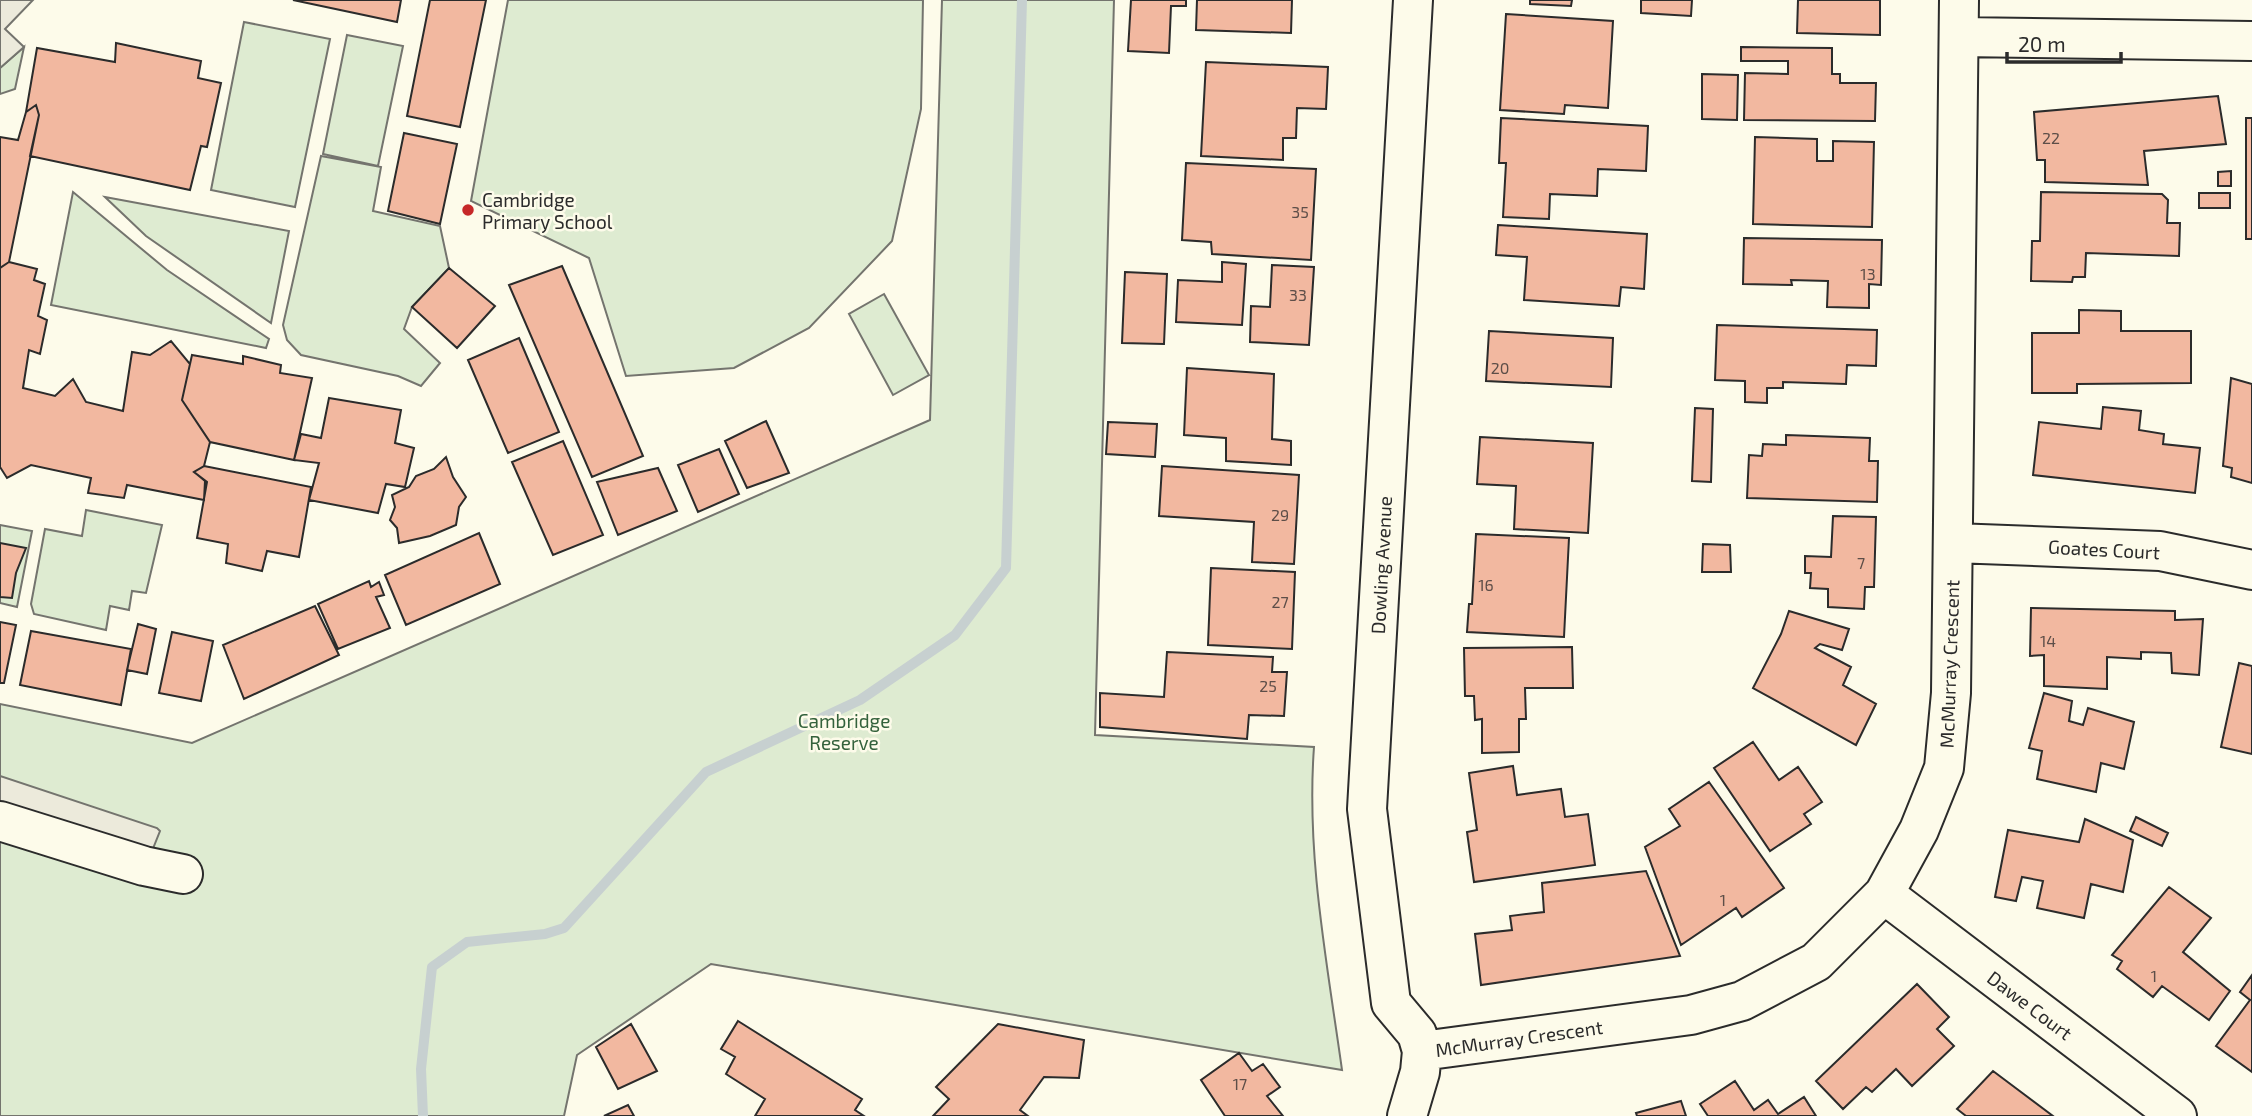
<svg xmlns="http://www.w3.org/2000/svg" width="2252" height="1116" font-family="'Exo 2',sans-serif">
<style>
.green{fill:#deebd1;stroke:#74746e;stroke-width:2}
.parking{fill:#eceadb;stroke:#74746e;stroke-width:2}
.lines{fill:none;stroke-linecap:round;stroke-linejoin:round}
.stream{stroke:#c7d0d0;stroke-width:10}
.building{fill:#f2b8a0;stroke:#2b2b2b;stroke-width:2}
.minor-casing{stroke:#2b2b2b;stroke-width:42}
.minor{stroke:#fdfbea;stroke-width:38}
.poi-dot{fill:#c62828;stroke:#fdfbea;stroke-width:2.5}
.labels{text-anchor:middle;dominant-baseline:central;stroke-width:5;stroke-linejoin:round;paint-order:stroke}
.number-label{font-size:16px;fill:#5d4e48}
.poi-label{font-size:19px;fill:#2b2b2b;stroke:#fdfbea;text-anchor:start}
.street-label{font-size:19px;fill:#2b2b2b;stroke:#fdfbea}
.park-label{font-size:19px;fill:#34623c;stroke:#fdfbea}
</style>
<rect width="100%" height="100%" fill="#fdfbea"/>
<path class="green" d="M 508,0 L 923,0 L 921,109 L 892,241 L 809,328 L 734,368 L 626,376 L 589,258 L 471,201 Z
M 942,0 L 1114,0 L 1095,735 L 1314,747 C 1306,855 1327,962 1342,1070 L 711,964 L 577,1055 L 564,1116 L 0,1116 L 0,704 L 192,743 L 930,420 Z
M 244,22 L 330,39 L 295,207 L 211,190 Z
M 347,35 L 403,46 L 378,166 L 323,154 Z
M 24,47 L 15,89 L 0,94 L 0,68 Z
M 321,156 L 381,167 L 373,211 L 440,226 L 449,268 L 412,307 L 404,329 L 440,363 L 421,386 L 398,376 L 301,355 L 287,340 L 283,325 Z
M 73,192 L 167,270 L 269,339 L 266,348 L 51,305 Z
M 105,197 L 289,231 L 271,323 L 146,236 Z
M 884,294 L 929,375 L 893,395 L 849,314 Z
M 86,510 L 162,525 L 146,593 L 132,591 L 129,610 L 110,606 L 106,630 L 34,614 L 31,604 L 45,529 L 82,536 Z
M 0,525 L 32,531 L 17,607 L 0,603 Z"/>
<path class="parking" d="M 0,0 L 33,0 L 5,29 L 24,47 L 0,68 Z
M 0,776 L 157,828 L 160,831 L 150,856 L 0,807 Z"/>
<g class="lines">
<path class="stream" d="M 423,1116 L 421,1069 L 432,967 L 467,942 L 545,934 L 564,928 L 706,772 L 860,700 L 955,635 L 1006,568 L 1022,0"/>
</g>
<path class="building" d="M 293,0 L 401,0 L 397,22 Z
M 430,0 L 486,0 L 460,127 L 407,116 Z
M 1131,0 L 1186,0 L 1186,6 L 1171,6 L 1169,53 L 1128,51 Z
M 1197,0 L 1292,0 L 1291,33 L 1196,30 Z
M 1530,0 L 1572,0 L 1571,6 L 1530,4 Z
M 1641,0 L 1692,0 L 1691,16 L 1641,13 Z
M 1798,0 L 1880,0 L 1880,35 L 1797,33 Z
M 1506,14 L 1613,21 L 1608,108 L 1565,105 L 1564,114 L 1500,110 Z
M 116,43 L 201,61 L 198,78 L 221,83 L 207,147 L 201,146 L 190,190 L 30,156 L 39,115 L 36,105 L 26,112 L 37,48 L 115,62 Z
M 1741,47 L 1832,48 L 1832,74 L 1840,74 L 1840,83 L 1876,83 L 1875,121 L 1744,120 L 1745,73 L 1788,74 L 1788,61 L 1741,61 Z
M 1206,62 L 1328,67 L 1326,109 L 1297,108 L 1296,138 L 1283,138 L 1283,160 L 1201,156 Z
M 1702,74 L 1738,75 L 1737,120 L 1702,119 Z
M 2218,96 L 2226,144 L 2144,151 L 2148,185 L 2045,182 L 2045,160 L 2037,160 L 2034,112 Z
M 36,105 L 39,115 L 9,262 L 0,268 L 0,137 L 18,140 L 26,112 Z
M 1501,118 L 1648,126 L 1646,171 L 1598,169 L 1597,196 L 1550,194 L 1549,219 L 1503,217 L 1506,163 L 1499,163 Z
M 2246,118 L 2252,118 L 2252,239 L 2246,239 Z
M 404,133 L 457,144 L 440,224 L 388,211 Z
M 1755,137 L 1817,139 L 1817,161 L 1833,161 L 1833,141 L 1874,142 L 1872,227 L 1753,224 Z
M 1186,163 L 1316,169 L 1311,260 L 1212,254 L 1211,242 L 1182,240 Z
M 2231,171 L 2231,186 L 2218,186 L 2218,172 Z
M 2041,192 L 2162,194 L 2168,200 L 2167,223 L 2180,223 L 2179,256 L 2086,253 L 2085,277 L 2073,277 L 2072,282 L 2031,281 L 2032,241 L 2040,241 Z
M 2199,193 L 2230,193 L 2230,208 L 2199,208 Z
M 1498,225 L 1647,234 L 1644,289 L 1621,287 L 1619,306 L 1524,300 L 1527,257 L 1496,255 Z
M 1744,238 L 1882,240 L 1881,285 L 1869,284 L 1869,308 L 1827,307 L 1828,281 L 1791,280 L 1792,285 L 1743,284 Z
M 9,262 L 37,269 L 34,280 L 45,284 L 38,316 L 47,320 L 40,354 L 29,350 L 23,388 L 55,396 L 73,379 L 86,402 L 123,411 L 132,352 L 150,355 L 171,341 L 190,364 L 182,400 L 210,442 L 204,466 L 194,472 L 205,481 L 204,500 L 127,485 L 124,498 L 88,493 L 91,478 L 31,465 L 7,478 L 0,467 L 0,268 Z
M 1222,262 L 1246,264 L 1242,325 L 1176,322 L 1178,280 L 1222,282 Z
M 1272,265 L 1314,267 L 1309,345 L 1250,342 L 1251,306 L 1270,307 Z
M 562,266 L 643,456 L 592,477 L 509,285 Z
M 449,268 L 495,306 L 457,348 L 412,307 Z
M 1125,272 L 1167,274 L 1164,344 L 1122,343 Z
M 2079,310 L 2121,311 L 2121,331 L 2191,331 L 2191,383 L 2077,384 L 2077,393 L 2032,393 L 2032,333 L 2079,333 Z
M 1717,325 L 1877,330 L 1876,366 L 1847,365 L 1846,384 L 1783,382 L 1783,388 L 1767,388 L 1767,403 L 1745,402 L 1745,381 L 1715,380 Z
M 1489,331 L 1613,338 L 1611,387 L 1486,381 Z
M 519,338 L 559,432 L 508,453 L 468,360 Z
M 192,355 L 243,364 L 243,356 L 281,365 L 280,373 L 312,378 L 294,460 L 210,442 L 182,400 Z
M 1187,368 L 1274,374 L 1272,439 L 1291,441 L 1291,465 L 1226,461 L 1226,438 L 1184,435 Z
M 2231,378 L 2252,384 L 2252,483 L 2231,477 L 2232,468 L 2223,466 Z
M 329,398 L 401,410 L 395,443 L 414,448 L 405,487 L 386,484 L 378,513 L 309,500 L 319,463 L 294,460 L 301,434 L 321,438 Z
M 2103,407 L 2141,411 L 2139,430 L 2164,434 L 2163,444 L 2200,448 L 2195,493 L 2033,475 L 2039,422 L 2101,429 Z
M 1695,408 L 1713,409 L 1711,482 L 1692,481 Z
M 766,421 L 789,473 L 747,488 L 725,441 Z
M 1108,422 L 1157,424 L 1155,457 L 1106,454 Z
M 1786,435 L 1870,438 L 1869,461 L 1878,461 L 1877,502 L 1747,498 L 1749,455 L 1762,456 L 1763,444 L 1786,445 Z
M 1480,437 L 1593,443 L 1588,533 L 1514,529 L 1516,486 L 1477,484 Z
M 563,441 L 603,535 L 553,555 L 512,462 Z
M 719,449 L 739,494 L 698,512 L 678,465 Z
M 446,457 L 453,477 L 466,497 L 459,507 L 456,525 L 430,536 L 399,543 L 397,528 L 390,520 L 395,507 L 392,495 L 409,487 L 416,476 L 434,469 Z
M 204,466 L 311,487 L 299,557 L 267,551 L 262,571 L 226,563 L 228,544 L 197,538 L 207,482 L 194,472 Z
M 1162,466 L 1299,475 L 1294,564 L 1252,562 L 1254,522 L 1159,516 Z
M 658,468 L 677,511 L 618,535 L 597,482 Z
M 1833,516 L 1876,517 L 1874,587 L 1865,587 L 1864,609 L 1828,607 L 1828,589 L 1810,588 L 1811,573 L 1805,573 L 1805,556 L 1831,557 Z
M 479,533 L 500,584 L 406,625 L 385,575 Z
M 1476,534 L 1569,538 L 1564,637 L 1467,632 L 1469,604 L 1472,604 Z
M 0,543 L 26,548 L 16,573 L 12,598 L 0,597 Z
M 1703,544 L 1730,545 L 1731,572 L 1702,572 Z
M 1211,568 L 1295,572 L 1292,649 L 1208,645 Z
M 369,581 L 371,587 L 379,582 L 384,595 L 376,597 L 390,628 L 338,649 L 318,604 Z
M 315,606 L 339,655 L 244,699 L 223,645 Z
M 2031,608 L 2175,611 L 2175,620 L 2203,619 L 2199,675 L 2172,673 L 2171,653 L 2141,652 L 2141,659 L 2107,657 L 2107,689 L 2044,686 L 2044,655 L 2030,656 Z
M 1789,611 L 1849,629 L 1842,650 L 1820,644 L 1815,648 L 1851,667 L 1843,685 L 1876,704 L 1856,745 L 1753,688 L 1781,634 Z
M 0,622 L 16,625 L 4,683 L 0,683 Z
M 138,624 L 156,629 L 147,674 L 127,670 Z
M 31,631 L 131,649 L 121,705 L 20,685 Z
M 172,632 L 213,641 L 201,701 L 159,693 Z
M 1572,647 L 1573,688 L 1525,688 L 1526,719 L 1519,719 L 1519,752 L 1482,753 L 1482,719 L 1475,720 L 1474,696 L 1465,696 L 1464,648 Z
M 1167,652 L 1273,657 L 1272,672 L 1287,672 L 1284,716 L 1249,715 L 1247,739 L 1100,727 L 1100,693 L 1164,697 Z
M 2239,663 L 2252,666 L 2252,754 L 2221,747 Z
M 2044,693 L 2072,701 L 2069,721 L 2083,725 L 2088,708 L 2134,722 L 2124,769 L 2101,763 L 2096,792 L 2037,779 L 2042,751 L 2029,748 Z
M 1753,742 L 1779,780 L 1798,767 L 1822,802 L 1804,814 L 1811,824 L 1770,851 L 1714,768 Z
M 1513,766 L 1517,795 L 1561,789 L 1565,817 L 1588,814 L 1595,865 L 1474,882 L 1467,832 L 1477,830 L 1469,773 Z
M 1709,782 L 1784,888 L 1742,917 L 1736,908 L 1681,945 L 1645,847 L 1680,826 L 1669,809 Z
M 2136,817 L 2168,833 L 2162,846 L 2130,831 Z
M 2085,819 L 2133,840 L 2123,892 L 2091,884 L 2084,918 L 2037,908 L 2043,881 L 2022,877 L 2016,901 L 1995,897 L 2008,830 L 2079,842 Z
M 1646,871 L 1680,956 L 1481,985 L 1475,934 L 1512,930 L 1510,916 L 1544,912 L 1542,883 Z
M 2169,887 L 2211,918 L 2183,952 L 2230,991 L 2209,1020 L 2162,986 L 2153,997 L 2117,969 L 2122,961 L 2112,955 Z
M 2252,975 L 2252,1072 L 2216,1046 L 2250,1000 L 2240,992 Z
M 1917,984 L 1949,1017 L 1937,1029 L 1954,1046 L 1912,1086 L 1896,1069 L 1872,1092 L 1866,1087 L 1843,1109 L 1816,1081 Z
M 738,1021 L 862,1099 L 855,1110 L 864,1116 L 755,1116 L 765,1099 L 726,1074 L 735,1057 L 721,1049 Z
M 631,1024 L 657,1071 L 618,1089 L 596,1047 Z
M 998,1024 L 1084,1040 L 1079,1078 L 1044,1077 L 1020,1110 L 1028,1116 L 933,1116 L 949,1099 L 936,1087 Z
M 1239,1053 L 1252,1071 L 1263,1064 L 1280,1087 L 1267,1096 L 1283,1116 L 1225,1116 L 1201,1080 Z
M 1993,1071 L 2053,1116 L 1966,1116 L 1957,1109 Z
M 1735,1081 L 1754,1110 L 1768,1100 L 1778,1114 L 1804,1097 L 1816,1116 L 1708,1116 L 1700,1104 Z
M 1681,1101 L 1686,1116 L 1637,1116 L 1636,1113 Z
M 628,1105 L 634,1116 L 604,1116 Z"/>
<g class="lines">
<g class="minor-casing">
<path id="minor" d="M 1959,37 L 2252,41
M 1954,543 L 2160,551 L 2252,570
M 0,821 L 144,866 L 183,874
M 1884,894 L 2177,1116
M 1422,1051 L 1691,1015 L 1742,1001 L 1816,962 L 1884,894 L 1919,830 L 1944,768 L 1951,693 L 1959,0
M 1407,1116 L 1420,1072 L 1422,1051 L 1417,1034 L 1391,1003 L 1367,809 L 1413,0"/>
</g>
<use href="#minor" class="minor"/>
</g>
<circle class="poi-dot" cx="468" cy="210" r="7"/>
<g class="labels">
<g class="number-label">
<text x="2051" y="137">22</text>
<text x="1300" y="211">35</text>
<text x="1868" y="273">13</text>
<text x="1298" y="294">33</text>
<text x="1500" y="367">20</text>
<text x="1280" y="514">29</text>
<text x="1861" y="562">7</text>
<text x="1486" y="584">16</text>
<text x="1280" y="601">27</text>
<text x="2048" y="640">14</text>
<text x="1268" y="685">25</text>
<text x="1723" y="899">1</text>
<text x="2154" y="975">1</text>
<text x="1240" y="1083">17</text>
</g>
<g class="poi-label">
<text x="482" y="199">Cambridge<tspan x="482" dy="22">Primary School</tspan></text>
</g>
<g class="street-label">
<text transform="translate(2104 549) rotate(3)">Goates Court</text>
<text transform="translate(1381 565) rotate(-87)">Dowling Avenue</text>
<text transform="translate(1949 664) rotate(-88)">McMurray Crescent</text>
<text transform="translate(2030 1005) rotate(37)">Dawe Court</text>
<text transform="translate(1519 1038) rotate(-8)">McMurray Crescent</text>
</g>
<g class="park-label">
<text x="844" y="720">Cambridge<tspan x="844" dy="22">Reserve</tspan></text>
</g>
</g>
<path d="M2007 52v10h114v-10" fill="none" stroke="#2b2b2b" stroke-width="3.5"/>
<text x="2018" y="52" font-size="21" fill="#2b2b2b" stroke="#fdfbea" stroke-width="5" paint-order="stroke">20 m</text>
</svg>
